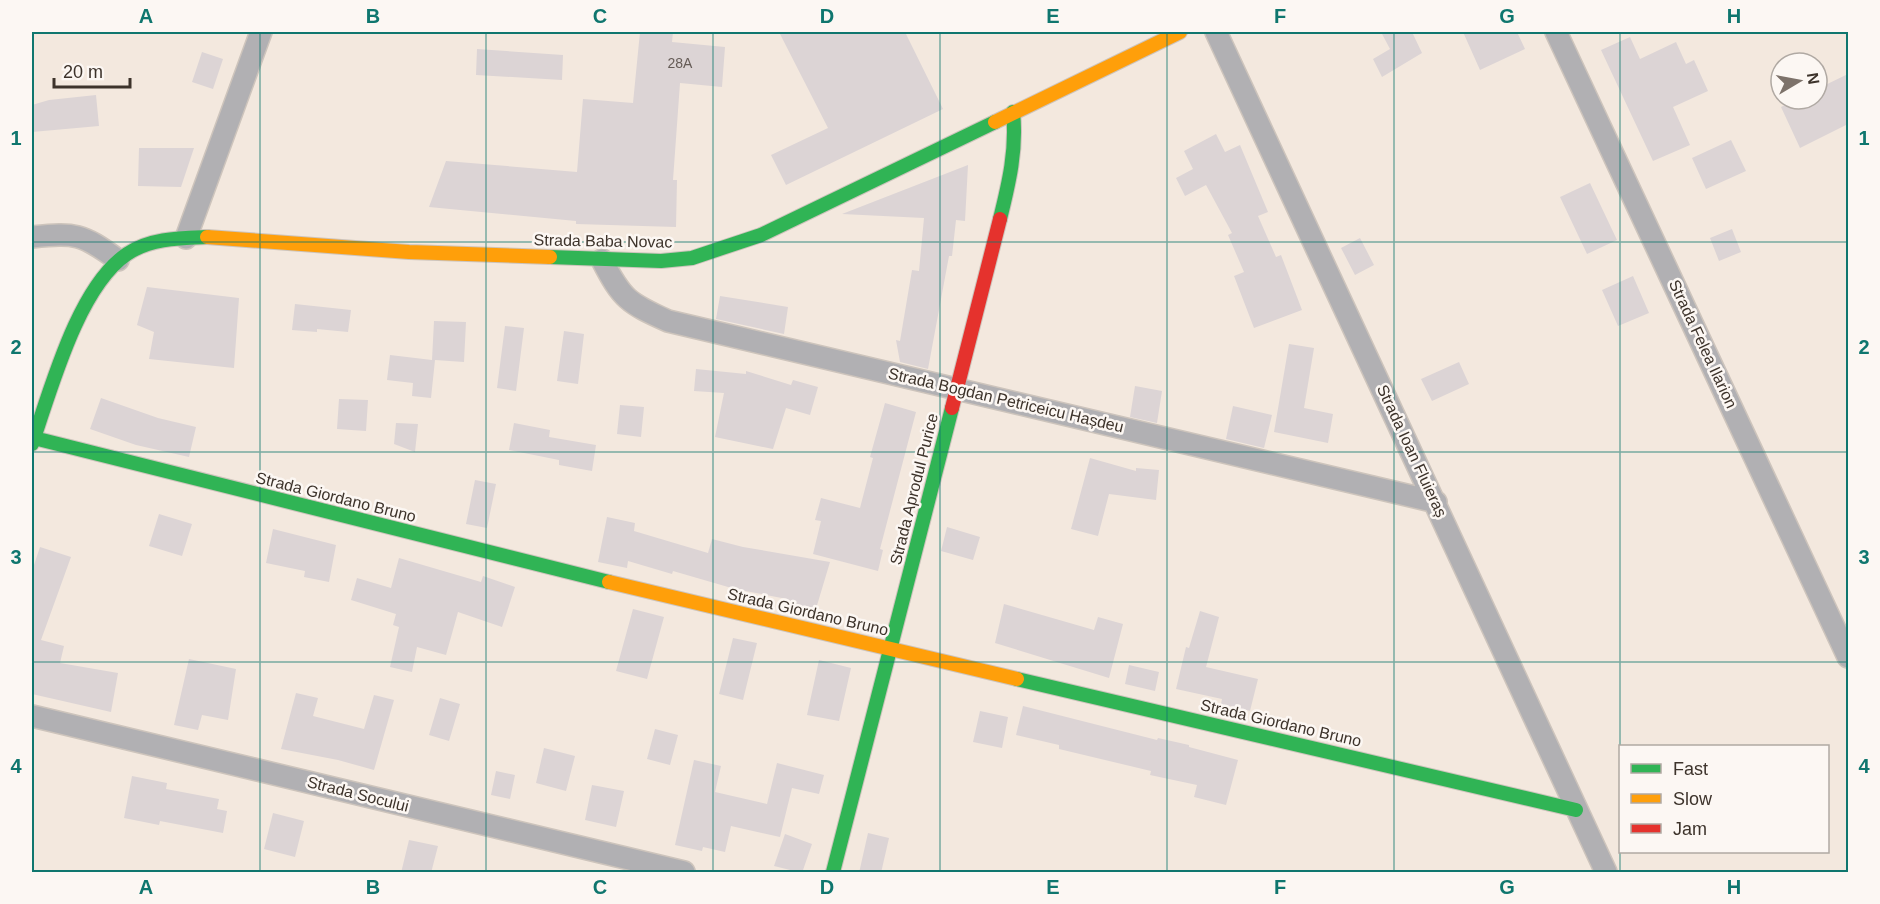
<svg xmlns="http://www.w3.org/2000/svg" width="1880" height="904" font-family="Arial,sans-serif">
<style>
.building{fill:#dcd4d5}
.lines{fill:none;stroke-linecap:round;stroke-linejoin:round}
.street-casing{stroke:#cdc4bc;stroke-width:24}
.fast-casing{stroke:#cdc4bc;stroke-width:16}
.slow-casing{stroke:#cdc4bc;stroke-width:16}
.jam-casing{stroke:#cdc4bc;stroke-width:16}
.street{stroke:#b1b0b3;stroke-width:21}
.fast{stroke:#30b455;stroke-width:14}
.slow{stroke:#ff9f0a;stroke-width:14}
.jam{stroke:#e5322d;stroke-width:14}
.grid{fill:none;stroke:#0f766e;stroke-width:1.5;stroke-opacity:0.55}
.labels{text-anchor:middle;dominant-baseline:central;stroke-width:5;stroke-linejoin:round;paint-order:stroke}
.number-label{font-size:14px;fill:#655b56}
.street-label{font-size:16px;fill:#3d332b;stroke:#fcf7f3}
.neatline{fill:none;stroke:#0f766e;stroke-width:2}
.grid-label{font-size:20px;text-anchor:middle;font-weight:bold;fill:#0f766e}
</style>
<rect width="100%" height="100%" fill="#f3e8de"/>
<path class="building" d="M 640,32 L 673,32 L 672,42 L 725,47 L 722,87 L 680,83 L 673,180 L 677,180 L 676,227 L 576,224 L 576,221 L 429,207 L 446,161 L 577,172 L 583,99 L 633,103 Z
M 779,32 L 905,32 L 943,109 L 786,185 L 771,155 L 828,128 Z
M 1381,32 L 1412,32 L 1422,53 L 1382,77 L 1373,59 L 1390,49 Z
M 1463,32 L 1517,32 L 1525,49 L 1480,70 Z
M 1630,37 L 1640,59 L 1676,42 L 1686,64 L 1694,60 L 1708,91 L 1673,107 L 1690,145 L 1653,161 L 1601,50 Z
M 477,49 L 563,55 L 562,80 L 476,75 Z
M 202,52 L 223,59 L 213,89 L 192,82 Z
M 1848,74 L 1848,124 L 1800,148 L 1781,107 L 1797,99 L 1817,99 L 1817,89 Z
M 96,95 L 99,126 L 32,132 L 32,105 L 49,100 Z
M 1216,134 L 1225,152 L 1240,145 L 1268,212 L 1258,216 L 1276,257 L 1281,255 L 1302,310 L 1254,328 L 1234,276 L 1244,272 L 1228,235 L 1232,233 L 1206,185 L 1185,196 L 1176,178 L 1193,169 L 1184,151 Z
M 1731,140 L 1746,171 L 1706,189 L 1692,158 Z
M 139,148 L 194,148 L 181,187 L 138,186 Z
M 968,165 L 965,221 L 956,220 L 952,256 L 949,256 L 928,369 L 900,362 L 896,340 L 900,341 L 912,270 L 919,271 L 924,218 L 842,214 Z
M 1590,183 L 1617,240 L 1587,254 L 1560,197 Z
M 1732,229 L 1741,252 L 1719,261 L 1710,238 Z
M 1360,238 L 1374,265 L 1355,275 L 1341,248 Z
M 1633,276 L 1649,313 L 1618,326 L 1602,290 Z
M 147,287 L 239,298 L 234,368 L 149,359 L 154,332 L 137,325 Z
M 720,296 L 788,307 L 784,334 L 716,319 Z
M 295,304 L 351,310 L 348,332 L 317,329 L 317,332 L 292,330 Z
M 434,321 L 466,322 L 464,362 L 435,360 L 431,398 L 412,396 L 413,383 L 387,380 L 390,355 L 432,360 Z
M 505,326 L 524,328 L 516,391 L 497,388 Z
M 564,331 L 584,334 L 578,384 L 557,381 Z
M 1289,344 L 1314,348 L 1304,408 L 1333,414 L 1328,443 L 1274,432 Z
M 1459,362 L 1469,384 L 1432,401 L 1421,379 Z
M 696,369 L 746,374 L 746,371 L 791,385 L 793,380 L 818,387 L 810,415 L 786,408 L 773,449 L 715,437 L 724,393 L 694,391 Z
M 1135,386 L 1162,391 L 1157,423 L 1130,417 Z
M 101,398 L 158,418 L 196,427 L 189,457 L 136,445 L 90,429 Z
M 339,399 L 368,400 L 366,431 L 337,429 Z
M 885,403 L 916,412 L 880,549 L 883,550 L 878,571 L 813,554 L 821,521 L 815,520 L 821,498 L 860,508 L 873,458 L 870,457 Z
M 620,405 L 644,407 L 641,437 L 617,434 Z
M 1233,406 L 1272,415 L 1264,448 L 1226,439 Z
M 396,423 L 418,424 L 415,452 L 394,444 Z
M 514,423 L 550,430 L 549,437 L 596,445 L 592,471 L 559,465 L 559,460 L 509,450 Z
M 1090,458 L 1136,471 L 1136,468 L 1159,470 L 1156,500 L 1109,494 L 1098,536 L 1071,529 Z
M 475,480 L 496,484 L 487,528 L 466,524 Z
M 159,514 L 192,524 L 182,556 L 149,546 Z
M 607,517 L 635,523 L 634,531 L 708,553 L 712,539 L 743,547 L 830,562 L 815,612 L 786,604 L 787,599 L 735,589 L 673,571 L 672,574 L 628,561 L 627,568 L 598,562 Z
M 947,527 L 980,537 L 973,560 L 941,551 Z
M 273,529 L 336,545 L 329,582 L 304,577 L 305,571 L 266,563 Z
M 40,547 L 71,557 L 41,640 L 64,646 L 60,663 L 118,673 L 111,712 L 32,694 L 32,571 Z
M 399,558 L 481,582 L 483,576 L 515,587 L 502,627 L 458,612 L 446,655 L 417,647 L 412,672 L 390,667 L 399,627 L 393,625 L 396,614 L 351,600 L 357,578 L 391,588 Z
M 1004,604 L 1094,630 L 1098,617 L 1123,624 L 1109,678 L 995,643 Z
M 633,609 L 664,617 L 647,679 L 616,671 Z
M 1200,611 L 1219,617 L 1206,667 L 1258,679 L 1250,711 L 1221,704 L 1222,699 L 1176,689 L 1186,647 L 1189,648 Z
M 733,638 L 757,643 L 743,700 L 719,694 Z
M 189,659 L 236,669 L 228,720 L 202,715 L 198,730 L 174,725 Z
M 819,660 L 851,668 L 839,721 L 807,715 Z
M 1129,665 L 1159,672 L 1155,691 L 1125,684 Z
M 296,693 L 318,698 L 313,716 L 364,729 L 374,695 L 394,700 L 374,770 L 338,760 L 281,749 Z
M 440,698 L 460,704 L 449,741 L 429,735 Z
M 1023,706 L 1157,740 L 1158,738 L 1189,745 L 1189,747 L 1238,760 L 1226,805 L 1194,797 L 1197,785 L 1150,775 L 1151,771 L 1059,749 L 1059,745 L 1016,735 Z
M 980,711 L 1008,717 L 1002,748 L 973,742 Z
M 655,729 L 678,735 L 670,765 L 647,759 Z
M 544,748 L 575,756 L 566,791 L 536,783 Z
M 694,760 L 721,766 L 715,792 L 767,804 L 777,763 L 824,775 L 819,794 L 792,788 L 780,837 L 731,826 L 725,852 L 703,847 L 702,851 L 675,845 Z
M 496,771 L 515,775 L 510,799 L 491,795 Z
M 132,776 L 167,783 L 166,789 L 219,799 L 217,809 L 227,811 L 223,833 L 160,821 L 159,825 L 124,818 Z
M 592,785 L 624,791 L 616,827 L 585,820 Z
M 273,813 L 304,821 L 295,857 L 264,849 Z
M 868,833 L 889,838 L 881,873 L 859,873 Z
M 785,834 L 812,844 L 802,873 L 774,866 Z
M 409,840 L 438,846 L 431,873 L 401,873 Z"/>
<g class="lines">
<g class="street-casing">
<path id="street" d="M 1216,32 L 1606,872
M 1556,32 L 1848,657
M 32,237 C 76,233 81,233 118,260
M 186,238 L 261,32
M 602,260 C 622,299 628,303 668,321 L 1436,502
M 32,716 L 684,872"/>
</g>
<g class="fast-casing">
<path id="fast" d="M 1000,219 C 1009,183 1017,149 1013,112
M 550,257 L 661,261 L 692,258 L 761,235 L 995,122
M 34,438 L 609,582
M 32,444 C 51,389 78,287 127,254 C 150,238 181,238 207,237
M 1017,679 L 1576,810
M 833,872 L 952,408"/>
</g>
<g class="slow-casing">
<path id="slow" d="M 995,122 L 1180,32
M 207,237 L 409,252 L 550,257
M 609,582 L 1017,679"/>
</g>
<g class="jam-casing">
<path id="jam" d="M 952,408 L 1000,219"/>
</g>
<use href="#street" class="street"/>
<use href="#fast" class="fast"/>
<use href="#slow" class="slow"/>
<use href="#jam" class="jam"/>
</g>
<path class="grid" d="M 260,32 L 260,872M 486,32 L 486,872M 713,32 L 713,872M 940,32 L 940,872M 1167,32 L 1167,872M 1394,32 L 1394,872M 1620,32 L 1620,872M 32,242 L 1848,242M 32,452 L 1848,452M 32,662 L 1848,662"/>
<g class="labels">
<g class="number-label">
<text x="680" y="63">28A</text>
</g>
<g class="street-label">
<text transform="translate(603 241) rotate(1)">Strada Baba Novac</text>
<text transform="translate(1703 344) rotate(65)">Strada Felea Ilarion</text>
<text transform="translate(1006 400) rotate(13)">Strada Bogdan Petriceicu Hașdeu</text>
<text transform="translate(1412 451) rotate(65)">Strada Ioan Fluieraș</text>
<text transform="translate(914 489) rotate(-76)">Strada Aprodul Purice</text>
<text transform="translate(336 497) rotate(14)">Strada Giordano Bruno</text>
<text transform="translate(808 612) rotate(13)">Strada Giordano Bruno</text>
<text transform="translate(1281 723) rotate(13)">Strada Giordano Bruno</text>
<text transform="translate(358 794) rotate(14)">Strada Socului</text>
</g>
</g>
<rect width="1880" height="904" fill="none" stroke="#fcf7f3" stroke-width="66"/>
<rect x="1619" y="745" width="210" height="108" fill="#fcf7f3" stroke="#b0a9a3" stroke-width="1.5"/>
<rect x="1631" y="764" width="30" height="9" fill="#30b455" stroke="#b0a9a3" stroke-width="1.5"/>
<text x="1673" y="775" font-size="18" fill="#3d332b">Fast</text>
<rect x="1631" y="794" width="30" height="9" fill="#ff9f0a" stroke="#b0a9a3" stroke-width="1.5"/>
<text x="1673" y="805" font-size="18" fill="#3d332b">Slow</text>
<rect x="1631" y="824" width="30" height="9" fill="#e5322d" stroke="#b0a9a3" stroke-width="1.5"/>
<text x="1673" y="835" font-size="18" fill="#3d332b">Jam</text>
<g transform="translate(1799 81) rotate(80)"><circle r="28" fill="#fcf7f3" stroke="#b0a9a3" stroke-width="1.5"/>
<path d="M0-4.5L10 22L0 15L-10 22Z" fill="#7d726a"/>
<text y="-9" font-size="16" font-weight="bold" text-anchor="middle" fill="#3d332b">N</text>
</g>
<path d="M54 78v9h76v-9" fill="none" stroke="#3d332b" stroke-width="3"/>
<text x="63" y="78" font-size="18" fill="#3d332b" stroke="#fcf7f3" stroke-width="4.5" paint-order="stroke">20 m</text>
<rect x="33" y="33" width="1814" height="838" class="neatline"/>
<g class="grid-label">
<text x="146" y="23">A</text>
<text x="373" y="23">B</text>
<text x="600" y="23">C</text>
<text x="827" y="23">D</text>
<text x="1053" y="23">E</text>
<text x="1280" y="23">F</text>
<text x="1507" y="23">G</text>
<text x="1734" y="23">H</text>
<text x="16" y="145">1</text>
<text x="1864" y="145">1</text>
<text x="16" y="354">2</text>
<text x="1864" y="354">2</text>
<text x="16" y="564">3</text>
<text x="1864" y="564">3</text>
<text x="16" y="773">4</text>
<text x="1864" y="773">4</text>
<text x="146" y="894">A</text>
<text x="373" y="894">B</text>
<text x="600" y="894">C</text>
<text x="827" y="894">D</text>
<text x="1053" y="894">E</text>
<text x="1280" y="894">F</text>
<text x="1507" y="894">G</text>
<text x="1734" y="894">H</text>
</g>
</svg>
